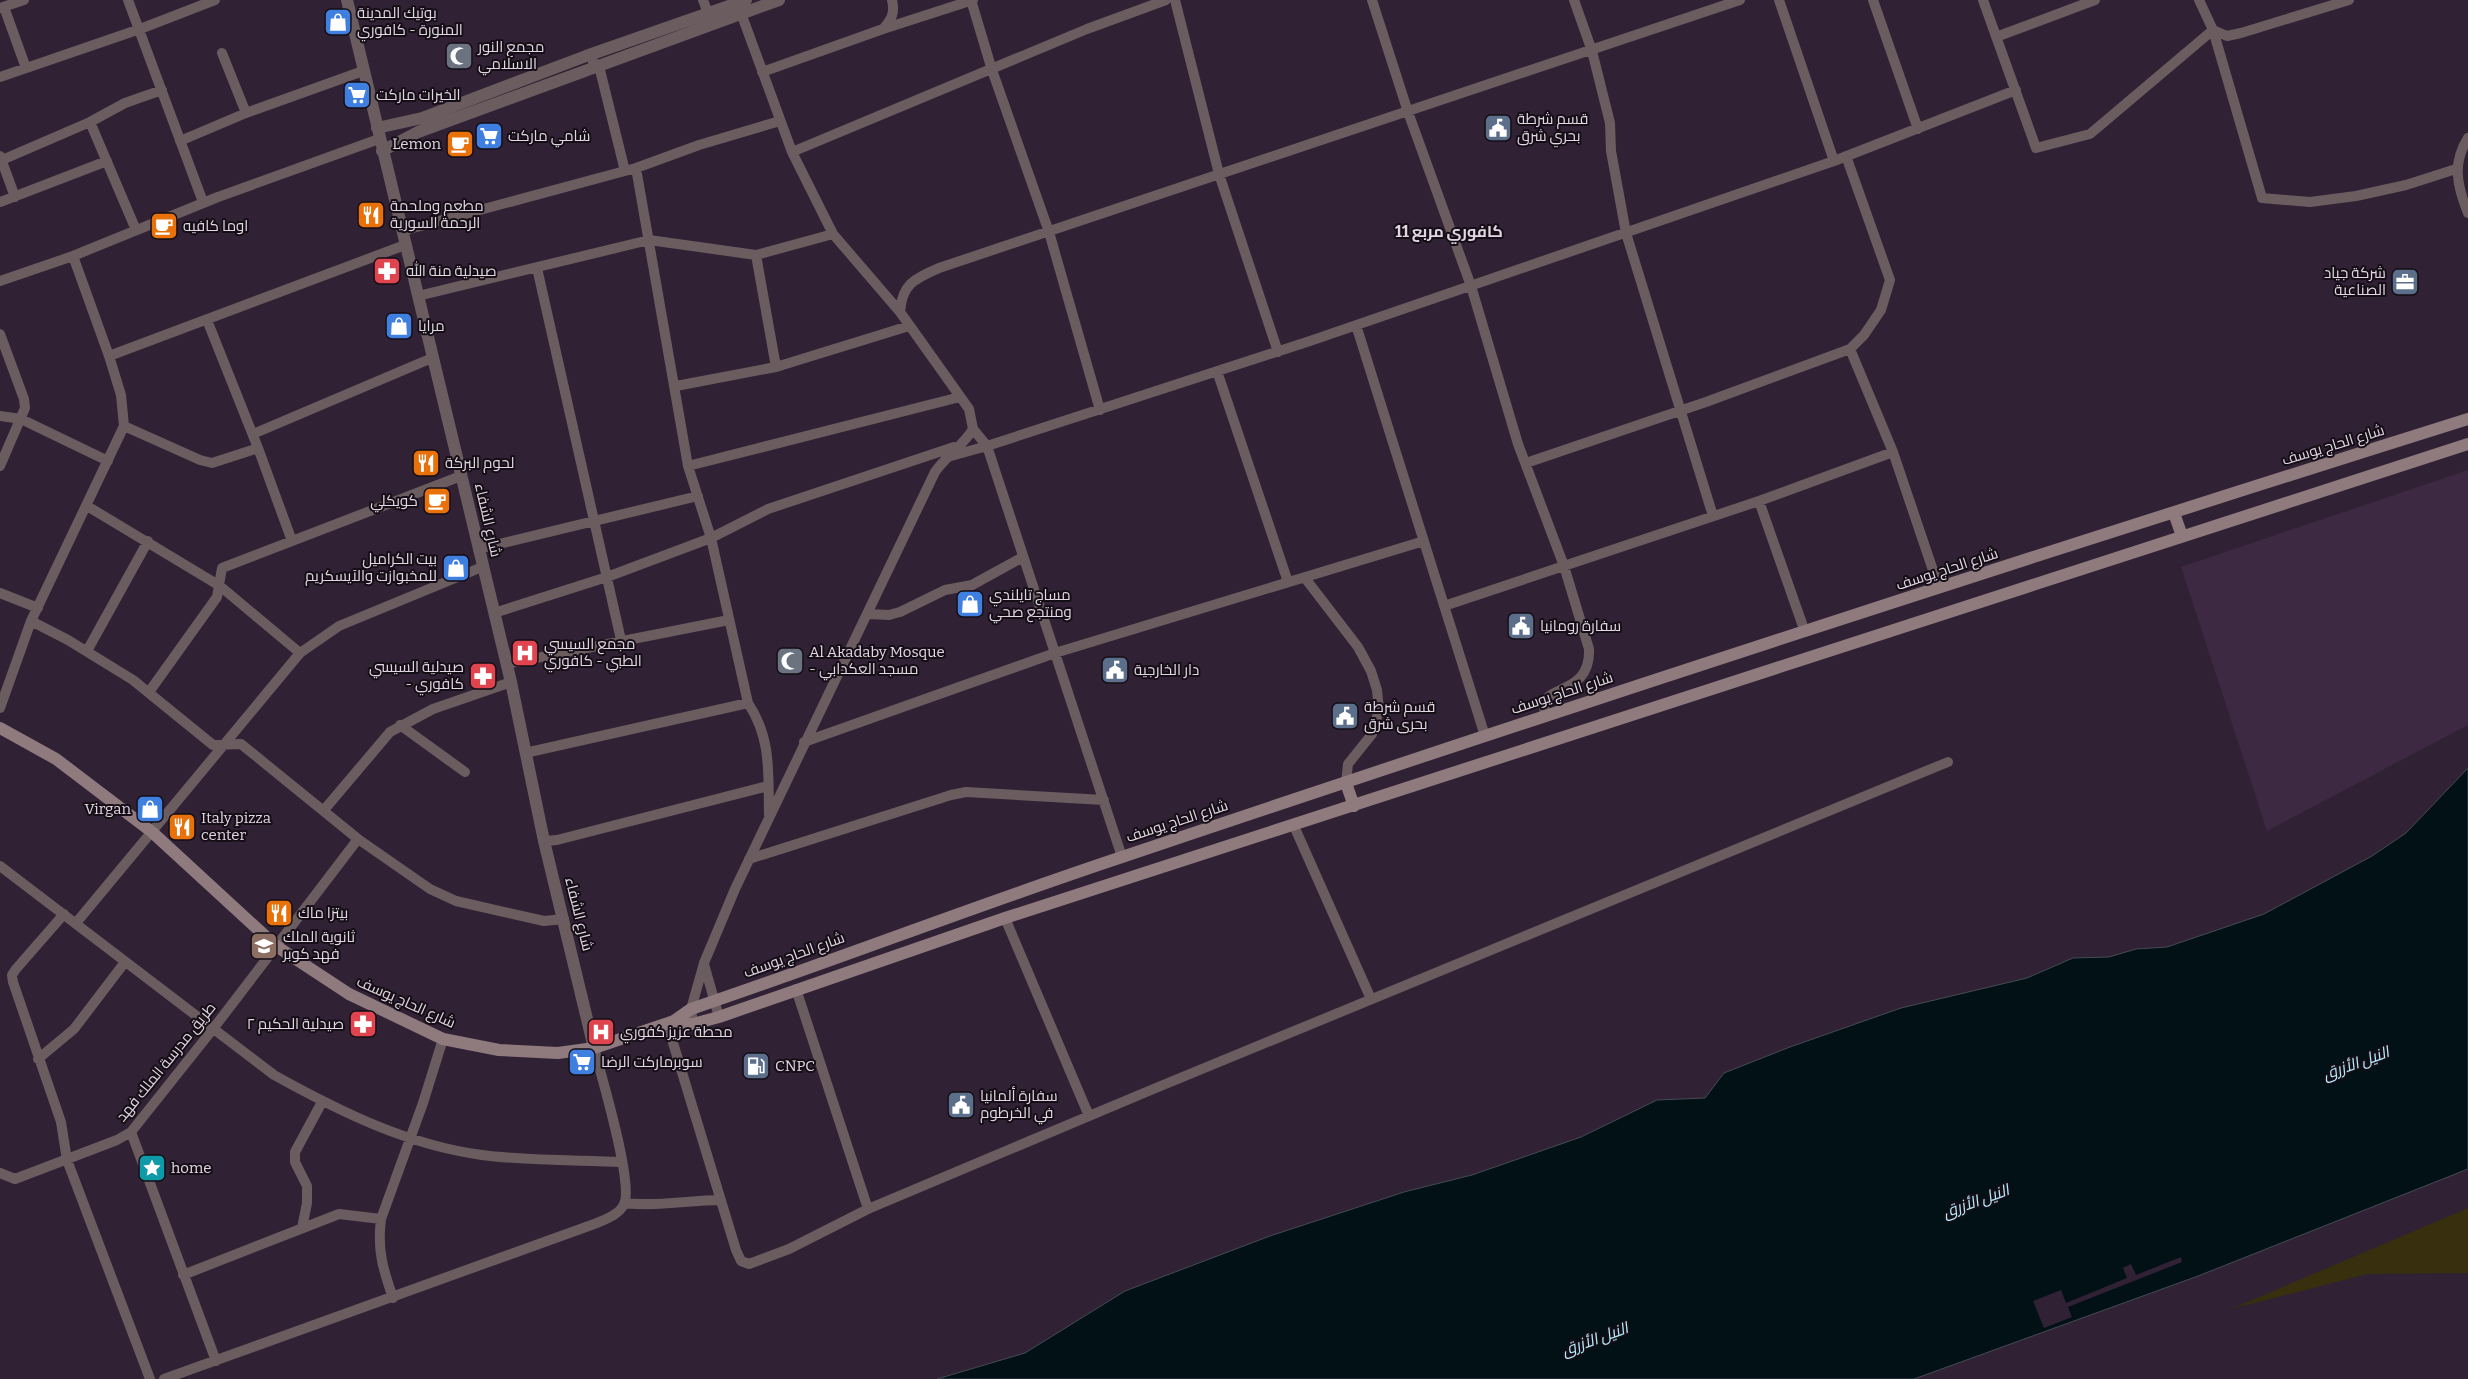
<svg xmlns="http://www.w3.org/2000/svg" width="2468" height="1379" font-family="Bitter,Cairo,serif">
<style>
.built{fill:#3d2941}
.sand{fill:#372f0e}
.water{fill:#011116;stroke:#444c54}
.pier{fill:#312134}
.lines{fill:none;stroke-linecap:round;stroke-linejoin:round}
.minor{stroke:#6a5c5f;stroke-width:10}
.tertiary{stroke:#6a5c5f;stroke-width:12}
.secondary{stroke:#8f7a7e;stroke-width:12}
.labels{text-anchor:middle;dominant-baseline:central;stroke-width:4;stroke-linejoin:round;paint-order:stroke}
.poi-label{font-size:15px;fill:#e1d7e3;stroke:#150e16;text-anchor:start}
.street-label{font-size:15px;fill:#e1d7e3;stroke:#150e16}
.neighbourhood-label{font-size:16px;font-weight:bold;fill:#e1d7e3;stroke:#150e16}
.water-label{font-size:16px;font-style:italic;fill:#b5ebfb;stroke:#150e16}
</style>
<rect width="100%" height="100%" fill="#312134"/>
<path class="built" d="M 2468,470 L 2468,725 L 2267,831 L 2181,567 Z"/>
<path class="sand" d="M 2468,1208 L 2468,1273 L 2368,1274 L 2231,1309 Z"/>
<path class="water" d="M 2468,768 L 2468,1169 L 2198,1276 L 1914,1379 L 937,1379 L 1025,1353 L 1125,1291 L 1270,1236 L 1404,1192 L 1472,1175 L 1581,1137 L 1657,1100 L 1705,1098 L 1724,1073 L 1790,1047 L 1901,1008 L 2027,978 L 2073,958 L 2109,957 L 2136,949 L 2167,947 L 2264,914 L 2372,856 L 2406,833 Z"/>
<path class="pier" d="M 2181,1257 L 2182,1262 L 2068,1307 L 2072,1317 L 2044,1328 L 2033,1301 L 2061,1290 L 2066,1303 L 2127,1278 L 2123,1268 L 2131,1264 L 2136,1275 Z"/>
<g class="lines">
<path class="minor" d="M 128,0 L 203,202
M 703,0 L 708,13
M 971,0 L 992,70 L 1049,232 L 1100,410
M 1175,0 L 1219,174 L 1278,352
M 1372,0 L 1408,112 L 1471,286 L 1518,444 L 1564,566 L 1589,649 C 1591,692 1549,686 1544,703 C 1544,707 1545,712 1545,715
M 1574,0 L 1592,51 L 1610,123 L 1611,151 L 1626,233 L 1713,516
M 1779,0 L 1834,161
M 1873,0 L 1918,129
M 1983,0 L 2036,148 L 2090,134 L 2213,30 L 2262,198 L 2310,202 L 2356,196 L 2406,185 L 2456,169
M 2199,0 L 2213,30 L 2227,36 L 2241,33 L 2349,0
M 4,7 L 26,68
M 0,8 L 24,0
M 883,29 L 973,0
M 1996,37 L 2095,0
M 222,53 L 246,113
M 593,62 L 599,66 L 625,171
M 762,72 L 883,29 C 892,19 895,13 892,0
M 0,77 L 140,29 L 215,0
M 90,122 L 136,230
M 2468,138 C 2452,163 2457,186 2468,213
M 180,141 L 246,113 L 363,71
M 792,152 L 1087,29 L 1166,0
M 0,156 L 15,197
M 2,160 L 90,122 L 125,103 L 162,90
M 636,168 L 688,466 L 711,538 L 748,703 C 772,739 768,774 769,815
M 0,202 L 107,161
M 402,231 L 636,168 L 699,145 L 780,121
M 756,255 L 776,367
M 73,256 L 109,356
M 537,268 L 621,640
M 0,281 L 73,256 L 218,197 L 379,139
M 418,296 L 649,240 L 756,255 L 833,234
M 900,312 C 902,284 914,279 939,268 L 1740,0
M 207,320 L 258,448 L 292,541
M 1356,325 L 1485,736
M 0,334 L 24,399 L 25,408 L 0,466
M 1850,349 L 1893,452 L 1939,588
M 1217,371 L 1288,582
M 676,386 L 776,367 L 909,326
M 0,416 L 21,419 L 108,461
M 124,426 L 200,460 L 212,463 L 258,448
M 973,429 L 987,446 L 1122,857
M 253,434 L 432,358
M 951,456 L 987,446 L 1310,341 L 1834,161 L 2016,90
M 1526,463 L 1706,402 L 1850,349 L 1864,335 L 1881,310 L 1890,280 L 1846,156
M 688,466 L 960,397
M 1759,501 L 1805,632
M 87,506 L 220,586 L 300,653
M 478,549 L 698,496
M 1305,578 L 1358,647 L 1371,671 L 1377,690 L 1379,710 L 1372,734 L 1348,764 L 1346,783
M 0,593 L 38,608
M 1444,606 L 1759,501 L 1893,452
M 494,613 L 607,577 L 711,538 L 768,509 L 954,447
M 868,614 L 889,615 L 900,612 L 945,590 L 972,585 L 1023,557
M 31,621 L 68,640 L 133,680 L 213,745 L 241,744 L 358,839 L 430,889 L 456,901 L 544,921 L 564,919
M 87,651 L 148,541
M 506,664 L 729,620
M 149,692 L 217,597 L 222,568 L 461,476
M 0,708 L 31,621 L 124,426 L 121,395 L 109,356 L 405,245
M 400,725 L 465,772
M 804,742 L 1055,653 L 1424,541
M 525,753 L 748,703
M 324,810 L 390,732 L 433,709 L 511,682
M 1294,826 L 1371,999
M 544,841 L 557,840 L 768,786
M 749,859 L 951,795 L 966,792 L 1104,800
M 0,866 L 274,1075 C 339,1111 407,1145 482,1155 C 528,1161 576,1160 622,1162
M 64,914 L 16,969 L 12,975 L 13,982 L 61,1122 L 67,1160 L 150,1379
M 1005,918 L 1089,1116
M 76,923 L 300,653 L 339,626 L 482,567
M 704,964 L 719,1017
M 796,989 L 868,1209
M 667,1023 L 736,1250 L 741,1261 L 749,1264 L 789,1249 L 868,1209 L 1151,1090 L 1948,762
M 693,1024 L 691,1009 L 704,963 L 735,889 L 935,472 C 947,455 963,446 973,429 L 969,409 L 900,312 L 833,234 L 792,152 L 741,13
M 38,1059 L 74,1029 L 125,962
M 131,1132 L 216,1361
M 0,1173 L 15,1179 L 117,1140 L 131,1132 L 213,1029 L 358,839
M 625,1203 C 657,1207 689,1200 721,1200
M 381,1219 C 377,1250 383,1269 393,1298
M 302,1228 L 307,1203 L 307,1186 L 295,1162 L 295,1152 L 322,1102
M 183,1275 L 339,1214 L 381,1219 L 423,1103 L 443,1039
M 164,1379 L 597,1223 C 606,1219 620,1214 624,1204 C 634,1184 601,1075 594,1048"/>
<path class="tertiary" d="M 347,0 L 511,682 L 544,841 L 594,1048
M 377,128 L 422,118 L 586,56 L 746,0
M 382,151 L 418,132 L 779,0"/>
<path class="secondary" d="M 2174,513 L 2182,536
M 0,728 L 56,759 L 152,832 L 276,946 L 349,994 L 443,1039 L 499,1050 L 558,1053 L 594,1048 L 674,1021 L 691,1009 C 836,960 980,904 1125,856 C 1571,706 2019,560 2468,419
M 1346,783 L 1354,806
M 674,1021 L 693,1024 L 719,1017 L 1005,918 L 2468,444"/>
</g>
<defs>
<g id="shop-square" transform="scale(1.4375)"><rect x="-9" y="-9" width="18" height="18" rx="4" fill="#3f7fe0" stroke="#150e16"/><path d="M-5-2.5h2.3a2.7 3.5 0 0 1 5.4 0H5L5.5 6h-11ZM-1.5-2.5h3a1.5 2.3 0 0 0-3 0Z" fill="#fff"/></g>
<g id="mosque-square" transform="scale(1.4375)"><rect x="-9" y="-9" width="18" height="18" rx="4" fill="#6b7280" stroke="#150e16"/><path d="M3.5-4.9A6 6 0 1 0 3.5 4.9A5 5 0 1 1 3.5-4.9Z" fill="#fff"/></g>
<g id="supermarket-square" transform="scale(1.4375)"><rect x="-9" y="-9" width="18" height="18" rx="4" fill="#3f7fe0" stroke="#150e16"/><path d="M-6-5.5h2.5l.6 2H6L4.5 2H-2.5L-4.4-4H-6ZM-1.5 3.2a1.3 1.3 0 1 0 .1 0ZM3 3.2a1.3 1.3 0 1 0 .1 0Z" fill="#fff"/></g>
<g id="civic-square" transform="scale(1.4375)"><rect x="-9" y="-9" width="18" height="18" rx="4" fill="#5c6f8a" stroke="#150e16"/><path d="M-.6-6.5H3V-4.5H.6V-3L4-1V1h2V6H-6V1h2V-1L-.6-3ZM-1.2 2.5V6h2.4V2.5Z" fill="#fff"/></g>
<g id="cafe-square" transform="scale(1.4375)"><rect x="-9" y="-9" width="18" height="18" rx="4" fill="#e8710a" stroke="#150e16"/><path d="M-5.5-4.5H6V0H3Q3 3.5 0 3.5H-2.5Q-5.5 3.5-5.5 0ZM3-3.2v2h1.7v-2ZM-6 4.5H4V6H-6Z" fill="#fff"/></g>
<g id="restaurant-square" transform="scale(1.4375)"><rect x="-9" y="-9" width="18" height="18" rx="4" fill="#e8710a" stroke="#150e16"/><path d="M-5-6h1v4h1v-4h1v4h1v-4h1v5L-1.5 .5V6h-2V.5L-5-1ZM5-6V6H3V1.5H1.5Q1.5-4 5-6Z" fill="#fff"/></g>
<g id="pharmacy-square" transform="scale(1.4375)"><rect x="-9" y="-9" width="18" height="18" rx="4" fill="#e0444e" stroke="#150e16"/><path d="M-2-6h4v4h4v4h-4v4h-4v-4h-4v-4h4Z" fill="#fff"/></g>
<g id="office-square" transform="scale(1.4375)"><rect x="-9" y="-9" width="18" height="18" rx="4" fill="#5c6f8a" stroke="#150e16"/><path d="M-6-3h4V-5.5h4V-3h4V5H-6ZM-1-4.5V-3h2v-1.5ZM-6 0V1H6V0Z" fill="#fff"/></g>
<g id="hospital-square" transform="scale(1.4375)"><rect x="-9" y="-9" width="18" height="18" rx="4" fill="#e0444e" stroke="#150e16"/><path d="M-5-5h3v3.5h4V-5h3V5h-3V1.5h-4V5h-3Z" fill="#fff"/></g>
<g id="school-square" transform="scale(1.4375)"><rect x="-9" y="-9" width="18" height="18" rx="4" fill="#8d6e63" stroke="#150e16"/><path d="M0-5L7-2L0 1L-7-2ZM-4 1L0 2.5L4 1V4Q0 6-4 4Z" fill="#fff"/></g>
<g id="fuel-square" transform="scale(1.4375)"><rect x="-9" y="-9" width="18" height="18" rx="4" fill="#5c6f8a" stroke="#150e16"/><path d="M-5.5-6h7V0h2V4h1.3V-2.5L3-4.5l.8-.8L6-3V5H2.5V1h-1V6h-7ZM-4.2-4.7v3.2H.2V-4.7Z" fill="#fff"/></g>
<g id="sight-square" transform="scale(1.4375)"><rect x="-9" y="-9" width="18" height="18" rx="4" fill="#0f9aa8" stroke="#150e16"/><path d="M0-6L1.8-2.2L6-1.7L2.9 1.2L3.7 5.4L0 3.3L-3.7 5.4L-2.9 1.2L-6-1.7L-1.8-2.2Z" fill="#fff"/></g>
</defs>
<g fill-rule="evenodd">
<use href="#shop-square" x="338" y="22"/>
<use href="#mosque-square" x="459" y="56"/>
<use href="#supermarket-square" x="357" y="95"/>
<use href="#civic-square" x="1498" y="128"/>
<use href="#supermarket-square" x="489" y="136"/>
<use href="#cafe-square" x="460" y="144"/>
<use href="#restaurant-square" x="371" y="215"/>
<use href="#cafe-square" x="164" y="226"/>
<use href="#pharmacy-square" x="387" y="271"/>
<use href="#office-square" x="2405" y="282"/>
<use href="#shop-square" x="399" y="326"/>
<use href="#restaurant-square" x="426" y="463"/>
<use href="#cafe-square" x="437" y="501"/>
<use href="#shop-square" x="456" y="568"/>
<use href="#shop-square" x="970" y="604"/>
<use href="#civic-square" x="1521" y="626"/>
<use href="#hospital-square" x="525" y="653"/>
<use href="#mosque-square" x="790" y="661"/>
<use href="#civic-square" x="1115" y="670"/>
<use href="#pharmacy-square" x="483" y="676"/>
<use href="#civic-square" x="1345" y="716"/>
<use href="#shop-square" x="150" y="809"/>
<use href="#restaurant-square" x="182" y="827"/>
<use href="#restaurant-square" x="279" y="913"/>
<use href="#school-square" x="264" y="946"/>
<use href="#pharmacy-square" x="363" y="1024"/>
<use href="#hospital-square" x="601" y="1032"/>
<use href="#supermarket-square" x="582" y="1062"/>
<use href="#fuel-square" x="756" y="1066"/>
<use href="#civic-square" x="961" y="1105"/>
<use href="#sight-square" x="152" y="1168"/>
</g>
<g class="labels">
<g class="poi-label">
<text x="357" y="13">بوتيك المدينة<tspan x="357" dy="17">المنورة - كافوري</tspan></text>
<text x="478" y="47">مجمع النور<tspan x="478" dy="17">الاسلامي</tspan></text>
<text x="376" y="95">الخيرات ماركت</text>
<text x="1517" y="119">قسم شرطة<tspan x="1517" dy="17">بحري شرق</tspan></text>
<text x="508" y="136">شامي ماركت</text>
<text x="441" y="144" text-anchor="end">Lemon</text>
<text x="390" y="206">مطعم وملحمة<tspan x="390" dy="17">الرحمة السورية</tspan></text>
<text x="183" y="226">اوما كافيه</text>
<text x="406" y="271">صيدلية منة الله</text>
<text x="2386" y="273" text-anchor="end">شركة جياد<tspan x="2386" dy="17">الصناعية</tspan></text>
<text x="418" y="326">مرايا</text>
<text x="445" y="463">لحوم البركة</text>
<text x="418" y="501" text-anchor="end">كويكلي</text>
<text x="437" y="559" text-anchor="end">بيت الكراميل<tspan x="437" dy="17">للمخبوازت والآيسكريم</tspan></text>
<text x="989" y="595">مساج تايلندي<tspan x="989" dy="17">ومنتجع صحي</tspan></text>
<text x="1540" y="626">سفارة رومانيا</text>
<text x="544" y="644">مجمع السيسي<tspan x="544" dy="17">الطبي - كافوري</tspan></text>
<text x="809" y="652">Al Akadaby Mosque<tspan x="809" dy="17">- مسجد العكدابي</tspan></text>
<text x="464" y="667" text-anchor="end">صيدلية السيسي<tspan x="464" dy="17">- كافوري</tspan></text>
<text x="1134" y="670">دار الخارجية</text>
<text x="1364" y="707">قسم شرطة<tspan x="1364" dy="17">بحرى شرق</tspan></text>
<text x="131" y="809" text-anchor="end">Virgan</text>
<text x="201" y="818">Italy pizza<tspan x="201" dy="17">center</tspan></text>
<text x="298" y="913">بيتزا ماك</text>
<text x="283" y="937">ثانوية الملك<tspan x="283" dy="17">فهد كوبر</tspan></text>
<text x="344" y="1024" text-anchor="end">صيدلية الحكيم ٢</text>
<text x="620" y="1032">محطة عزيز كفوري</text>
<text x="601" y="1062">سوبرماركت الرضا</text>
<text x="775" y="1066">CNPC</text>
<text x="980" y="1096">سفارة ألمانيا<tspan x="980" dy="17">في الخرطوم</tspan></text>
<text x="171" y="1168">home</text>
</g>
<g class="street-label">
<text transform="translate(2333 445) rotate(-17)">شارع الحاج يوسف</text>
<text transform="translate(488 520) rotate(77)">شارع الشفاء</text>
<text transform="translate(1947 569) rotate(-18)">شارع الحاج يوسف</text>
<text transform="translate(1562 693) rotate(-18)">شارع الحاج يوسف</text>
<text transform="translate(1177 821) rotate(-18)">شارع الحاج يوسف</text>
<text transform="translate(579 914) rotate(76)">شارع الشفاء</text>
<text transform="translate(794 955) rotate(-20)">شارع الحاج يوسف</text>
<text transform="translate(406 1002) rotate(24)">شارع الحاج يوسف</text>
<text transform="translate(166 1062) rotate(-51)">طريق مدرسة الملك فهد</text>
</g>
<g class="neighbourhood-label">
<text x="1449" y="231">كافوري مربع 11</text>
</g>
<g class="water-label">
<text transform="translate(2356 1063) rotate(-20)">النيل الأزرق</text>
<text transform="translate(1976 1201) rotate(-20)">النيل الأزرق</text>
<text transform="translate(1595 1339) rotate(-20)">النيل الأزرق</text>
</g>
</g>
</svg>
